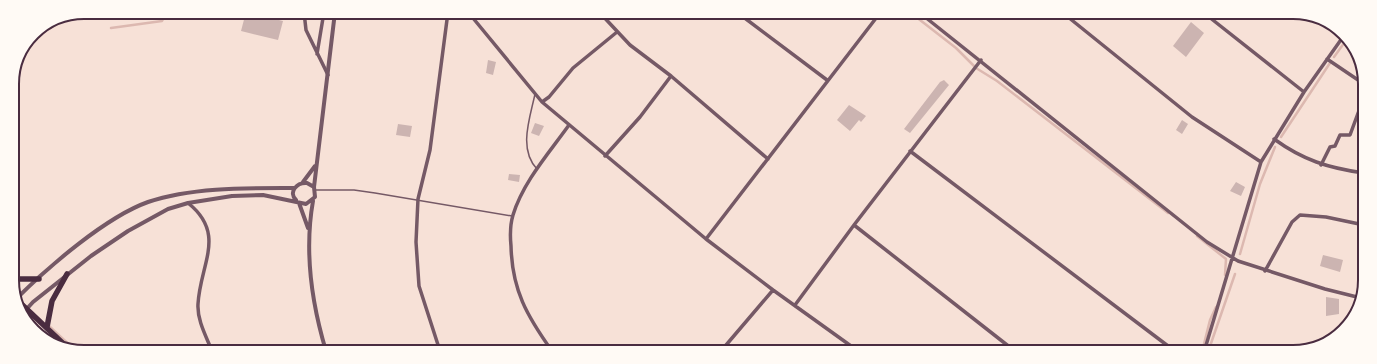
<svg xmlns="http://www.w3.org/2000/svg" width="1377" height="364" font-family="'Public Sans',sans-serif">
<style>
.lines{fill:none;stroke-linecap:round;stroke-linejoin:round}
.stream{stroke:#dcb8b0;stroke-width:2.5}
.building{fill:#ccb4b1}
.service{stroke:#755966;stroke-width:1.5}
.minor{stroke:#755966;stroke-width:3.5}
.tertiary{stroke:#755966;stroke-width:4}
.primary{stroke:#4a2c40;stroke-width:5.5}
.rim{fill:none;stroke:#4a2c40;stroke-width:2}
</style>
<rect width="100%" height="100%" fill="#f7e1d7"/>
<g class="lines">
<path class="stream" d="M 911,13 L 956,48 L 976,68 L 997,81 L 1168,213
M 111,28 L 162,21 L 167,12
M 1334,57 L 1347,39
M 1281,137 L 1330,63
M 1197,236 L 1226,259 L 1225,275
M 1240,254 L 1260,184 L 1275,147
M 49,326 L 76,351
M 1202,352 L 1210,320 L 1216,307
M 1208,352 L 1235,274"/>
</g>
<path class="building" d="M 246,12 L 283,21 L 278,40 L 241,31 Z
M 1191,22 L 1204,33 L 1186,57 L 1173,46 Z
M 488,60 L 496,62 L 493,75 L 486,73 Z
M 944,80 L 949,85 L 910,133 L 904,129 L 940,82 Z
M 849,105 L 866,116 L 861,122 L 859,120 L 850,131 L 837,120 Z
M 1182,120 L 1188,124 L 1182,134 L 1176,130 Z
M 535,123 L 544,126 L 539,136 L 531,133 Z
M 398,124 L 412,126 L 410,137 L 396,135 Z
M 509,174 L 520,175 L 519,182 L 508,180 Z
M 1236,182 L 1245,187 L 1241,196 L 1230,191 Z
M 1323,255 L 1343,260 L 1340,272 L 1320,266 Z
M 1326,297 L 1339,299 L 1339,314 L 1326,316 Z"/>
<g class="lines">
<path class="service" d="M 535,94 C 530,118 518,149 537,169
M 315,190 L 354,190 L 375,193 L 512,216"/>
<path class="minor" d="M 304,12 L 306,30 L 328,75
M 468,12 L 542,102 L 706,239 L 773,290 L 858,351
M 600,13 L 630,45 L 671,76 L 768,159
M 738,13 L 827,80
M 920,13 L 1207,242 L 1238,261 L 1325,289 L 1361,298
M 1063,13 L 1192,117 L 1261,162
M 1204,13 L 1304,92
M 317,54 L 324,12
M 1327,59 L 1364,84
M 542,102 L 549,97 L 573,68 L 617,32
M 1274,139 C 1303,160 1328,168 1364,173
M 910,151 L 1176,352
M 605,156 L 640,117 L 671,76
M 1321,165 L 1330,147 L 1335,146 L 1340,135 L 1350,135 L 1364,97
M 188,203 C 227,234 200,264 198,304 C 197,320 206,336 212,351
M 854,225 L 1016,352
M 706,239 L 880,13
M 1265,271 L 1292,222 L 1300,215 L 1326,217 L 1364,225
M 795,305 L 854,225 L 981,60
M 440,351 L 419,286 L 416,242 L 418,199 L 430,150 L 448,12
M 552,351 C 527,316 512,290 511,246 C 510,236 510,225 513,215 C 523,182 549,153 569,125
M 721,351 L 773,290
M 1204,352 L 1261,162 L 1304,92 L 1345,34"/>
<path class="tertiary" d="M 303,182 L 315,166
M 314,187 L 335,12
M 313,201 C 304,252 311,301 326,351
M 299,203 L 308,228
M 16,299 C 48,267 106,217 148,202 C 192,187 248,188 294,188
M 23,313 L 33,302 L 91,256 L 128,231 L 168,209 L 188,203 L 232,196 L 263,195 L 306,204 L 315,197 L 314,187 L 307,183 C 297,182 288,192 296,200"/>
<path class="primary" d="M 13,279 L 39,279
M 15,298 L 71,351
M 47,327 L 52,301 L 67,274"/>
</g>
<path d="M0 0H1377V364H0ZM84 19H1293A65 65 0 0 1 1358 84V280A65 65 0 0 1 1293 345H84A65 65 0 0 1 19 280V84A65 65 0 0 1 84 19Z" fill="#fffaf5" fill-rule="evenodd"/>
<path class="rim" d="M84 19H1293A65 65 0 0 1 1358 84V280A65 65 0 0 1 1293 345H84A65 65 0 0 1 19 280V84A65 65 0 0 1 84 19Z"/>
</svg>
